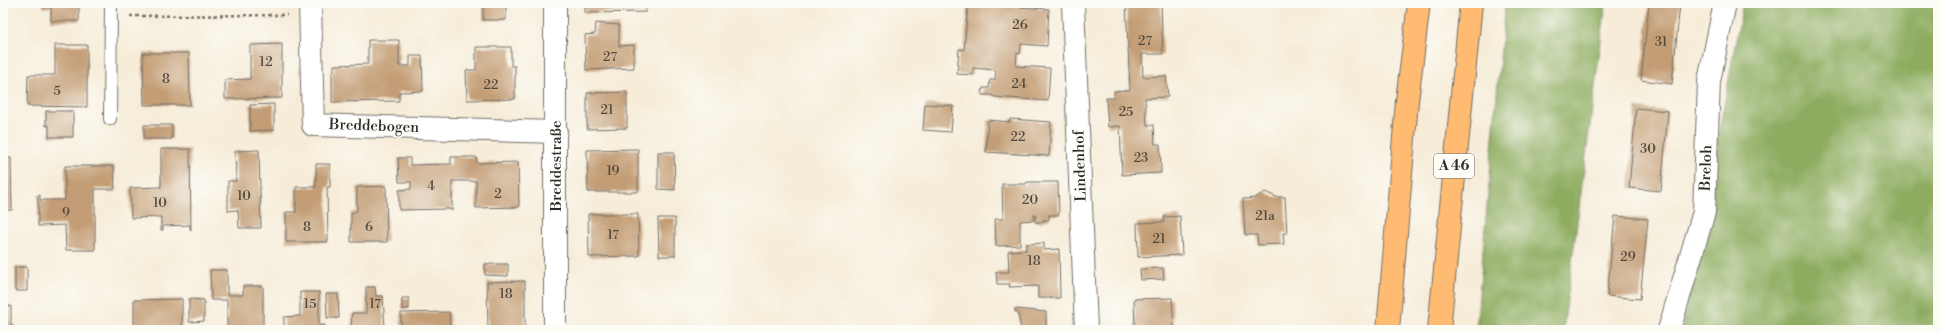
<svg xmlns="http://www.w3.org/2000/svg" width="1941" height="333" font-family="'Libre Bodoni',serif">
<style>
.forest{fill:#8dac5f;stroke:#5c6c45}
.building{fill:#c39d74}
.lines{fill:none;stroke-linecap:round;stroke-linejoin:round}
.lane-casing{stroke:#726f68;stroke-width:14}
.street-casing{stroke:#726f68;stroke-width:24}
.highway-casing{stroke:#726f68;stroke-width:24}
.path{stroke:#726f68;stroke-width:2.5;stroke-dasharray:3 3;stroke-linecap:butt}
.lane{stroke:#fff;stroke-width:12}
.street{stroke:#fff;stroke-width:22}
.highway{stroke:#ffbb71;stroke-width:22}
.labels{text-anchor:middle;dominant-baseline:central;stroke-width:3.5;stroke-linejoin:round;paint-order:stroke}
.number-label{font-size:13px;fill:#51483d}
.shield{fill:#fdfcf7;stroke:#6a6a68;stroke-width:1}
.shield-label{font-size:14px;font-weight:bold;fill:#2b2b2b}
.street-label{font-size:15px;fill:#2b2b2b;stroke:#fdfcf7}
</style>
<rect width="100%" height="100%" fill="#fdfcf7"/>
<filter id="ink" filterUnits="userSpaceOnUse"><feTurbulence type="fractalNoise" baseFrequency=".025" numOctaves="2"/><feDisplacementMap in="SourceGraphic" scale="8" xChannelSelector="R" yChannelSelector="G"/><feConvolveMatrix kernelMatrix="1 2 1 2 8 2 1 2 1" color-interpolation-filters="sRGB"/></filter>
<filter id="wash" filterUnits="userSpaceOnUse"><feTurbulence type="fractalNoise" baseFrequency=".012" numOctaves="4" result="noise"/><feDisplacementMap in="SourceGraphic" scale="16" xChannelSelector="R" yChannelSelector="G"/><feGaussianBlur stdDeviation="0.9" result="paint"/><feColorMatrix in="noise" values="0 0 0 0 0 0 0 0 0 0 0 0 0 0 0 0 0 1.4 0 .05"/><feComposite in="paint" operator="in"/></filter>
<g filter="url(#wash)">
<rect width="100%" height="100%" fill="#f6ecd8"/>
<path class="forest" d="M 1505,3 L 1606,3 L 1563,330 L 1476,330 Z
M 1743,3 L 1938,3 L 1938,330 L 1682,330 Z"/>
<g id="blocks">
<path class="building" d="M 43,3 L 79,3 L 79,21 L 51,21 L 51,7 L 43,8 Z
M 483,3 L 506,3 L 506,20 L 483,20 Z
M 585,3 L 645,3 L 646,12 L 585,13 Z
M 1126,3 L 1161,3 L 1163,54 L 1142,54 L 1143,77 L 1166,76 L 1168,97 L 1145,98 L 1147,125 L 1154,125 L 1155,144 L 1160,144 L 1161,173 L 1122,175 L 1120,126 L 1108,127 L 1106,98 L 1114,98 L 1114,91 L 1130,90 Z
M 1649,3 L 1680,4 L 1672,84 L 1641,80 Z
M 968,4 L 1049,9 L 1047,46 L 1021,44 L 1020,54 L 1017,53 L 1016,66 L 1050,68 L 1048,101 L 995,97 L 991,95 L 982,95 L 983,88 L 989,88 L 990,80 L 995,80 L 996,70 L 973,68 L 973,75 L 957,74 L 959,49 L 964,50 Z
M 596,23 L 619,25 L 619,46 L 634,45 L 634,68 L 586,70 L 585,35 L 595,34 Z
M 368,40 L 399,40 L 399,66 L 410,66 L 410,56 L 422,56 L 423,91 L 399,92 L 399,101 L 332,102 L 332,72 L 334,72 L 334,65 L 368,64 Z
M 282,44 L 282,98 L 225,99 L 225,80 L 250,79 L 250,45 Z
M 55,45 L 87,45 L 87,107 L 27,106 L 28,75 L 55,75 Z
M 476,47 L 511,47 L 511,66 L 515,66 L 515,99 L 467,100 L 466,70 L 476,70 Z
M 143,53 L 189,53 L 190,105 L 144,105 Z
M 627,92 L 627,128 L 587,129 L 587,93 Z
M 274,104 L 274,130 L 250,131 L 250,105 Z
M 925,104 L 953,106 L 951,132 L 923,130 Z
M 1636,108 L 1668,111 L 1661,191 L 1629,188 Z
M 46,111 L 73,111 L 73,137 L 49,137 L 49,125 L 46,126 Z
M 1010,119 L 1051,122 L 1049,156 L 986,152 L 988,120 L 1010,122 Z
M 144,125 L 172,125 L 172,139 L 144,139 Z
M 161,149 L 190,149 L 191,230 L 190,229 L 190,225 L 163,226 L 163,230 L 161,230 L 161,217 L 131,218 L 130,188 L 161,187 Z
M 638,149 L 638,192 L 588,192 L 587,150 Z
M 259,150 L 261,228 L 239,228 L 238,210 L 228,211 L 228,181 L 236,181 L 235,151 Z
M 658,152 L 674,152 L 675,190 L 658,189 Z
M 451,157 L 476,157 L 477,163 L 518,162 L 519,207 L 476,208 L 476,181 L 452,181 L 452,211 L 450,209 L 399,210 L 399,190 L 411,189 L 411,182 L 399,182 L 398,158 L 410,158 L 410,165 L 451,164 Z
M 3,158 L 11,158 L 12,210 L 3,210 Z
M 316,164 L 330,164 L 330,187 L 327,187 L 328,242 L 286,242 L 286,212 L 296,212 L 296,187 L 316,187 Z
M 65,166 L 114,166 L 115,189 L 95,189 L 95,250 L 66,250 L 65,225 L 38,226 L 38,195 L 40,195 L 40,200 L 65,200 Z
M 1027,182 L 1058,182 L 1059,215 L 1049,215 L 1049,220 L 1043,220 L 1043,222 L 1035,222 L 1036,215 L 1034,215 L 1034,220 L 1020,221 L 1020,245 L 996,246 L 995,219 L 1003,219 L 1002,184 L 1026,184 Z
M 386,186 L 387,242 L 351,242 L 351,213 L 357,211 L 357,187 Z
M 1265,192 L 1276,197 L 1285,197 L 1287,233 L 1283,233 L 1284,244 L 1258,245 L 1257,235 L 1245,235 L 1243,199 L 1255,198 Z
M 588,214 L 638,214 L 639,256 L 589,257 Z
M 1180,216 L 1182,255 L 1138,257 L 1137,223 L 1164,222 L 1164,217 Z
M 1615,216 L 1648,219 L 1640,299 L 1607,296 Z
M 658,218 L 675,218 L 675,256 L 659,256 Z
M 1044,243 L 1044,250 L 1059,249 L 1060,298 L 1038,298 L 1038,286 L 1009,287 L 1010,284 L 997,284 L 996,272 L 1009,272 L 1008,251 L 1026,250 L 1026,244 Z
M 485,264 L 508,264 L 508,276 L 485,275 Z
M 15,267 L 27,267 L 27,291 L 15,291 Z
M 1163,268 L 1164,279 L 1141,280 L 1140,269 Z
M 210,270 L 227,270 L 227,295 L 243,295 L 243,286 L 263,286 L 263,330 L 227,330 L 227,300 L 211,300 Z
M 525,281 L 525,330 L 488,330 L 487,282 Z
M 366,287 L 375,287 L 376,296 L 383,296 L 385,330 L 351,330 L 352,313 L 366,313 Z
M 300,292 L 319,292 L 319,326 L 325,325 L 325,330 L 284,330 L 284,317 L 300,316 Z
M 326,294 L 338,294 L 339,318 L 327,318 Z
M 402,298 L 409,298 L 409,309 L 402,309 Z
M 1172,298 L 1174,330 L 1135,330 L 1134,299 Z
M 182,299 L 182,330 L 134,330 L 134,300 Z
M 189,299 L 204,300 L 204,321 L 189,322 Z
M 3,306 L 11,306 L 11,325 L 13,325 L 13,330 L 3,330 Z
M 1015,309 L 1046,312 L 1046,328 L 1054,327 L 1054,330 L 1021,330 L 1018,312 L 1015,312 Z
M 449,312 L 450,326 L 454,326 L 454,330 L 401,330 L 401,313 Z"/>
</g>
</g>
<g filter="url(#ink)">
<use href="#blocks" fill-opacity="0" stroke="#726f68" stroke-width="1"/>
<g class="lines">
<g class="lane-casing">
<path id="lane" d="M 110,119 L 111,3"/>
</g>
<g class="street-casing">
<path id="street" d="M 310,3 L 313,125 L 556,132
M 555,3 L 555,330
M 1073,3 L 1086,330
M 1669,330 L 1704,212 L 1709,81 L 1725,3"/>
</g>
<g class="highway-casing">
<path id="highway" d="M 1388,330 L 1407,101 L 1419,3
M 1439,330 L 1471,3"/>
</g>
<path class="path" d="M 130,16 L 287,15"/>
<use href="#lane" class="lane"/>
<use href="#street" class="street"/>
<use href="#highway" class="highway"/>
</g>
</g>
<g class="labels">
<g class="number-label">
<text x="1020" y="25">26</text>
<text x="1145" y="41">27</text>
<text x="1661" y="42">31</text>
<text x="610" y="57">27</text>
<text x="266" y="62">12</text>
<text x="166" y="79">8</text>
<text x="1019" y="84">24</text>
<text x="491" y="85">22</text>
<text x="57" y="91">5</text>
<text x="607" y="110">21</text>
<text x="1126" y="112">25</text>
<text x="1018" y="137">22</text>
<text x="1648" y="149">30</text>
<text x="1141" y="158">23</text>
<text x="613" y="171">19</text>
<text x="431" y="186">4</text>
<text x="498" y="194">2</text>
<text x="244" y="196">10</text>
<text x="1030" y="200">20</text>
<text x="160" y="203">10</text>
<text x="66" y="213">9</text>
<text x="1265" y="216">21a</text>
<text x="307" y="227">8</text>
<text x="369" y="227">6</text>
<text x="613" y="235">17</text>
<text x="1159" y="239">21</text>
<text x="1628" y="257">29</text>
<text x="1034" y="261">18</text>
<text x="506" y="294">18</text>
<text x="310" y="304">15</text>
<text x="375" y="304">17</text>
</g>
<rect class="shield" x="1434" y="154" width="40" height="24" rx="3"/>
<g class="shield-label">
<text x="1454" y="166">A 46</text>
</g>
<g class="street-label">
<text transform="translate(374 126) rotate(2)">Breddebogen</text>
<text transform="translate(556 166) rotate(-90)">Breddestraße</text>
<text transform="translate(1080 166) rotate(-92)">Lindenhof</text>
<text transform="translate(1706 168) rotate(-88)">Breloh</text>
</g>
</g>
<rect width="1941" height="333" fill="none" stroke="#fdfcf7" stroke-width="16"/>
</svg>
